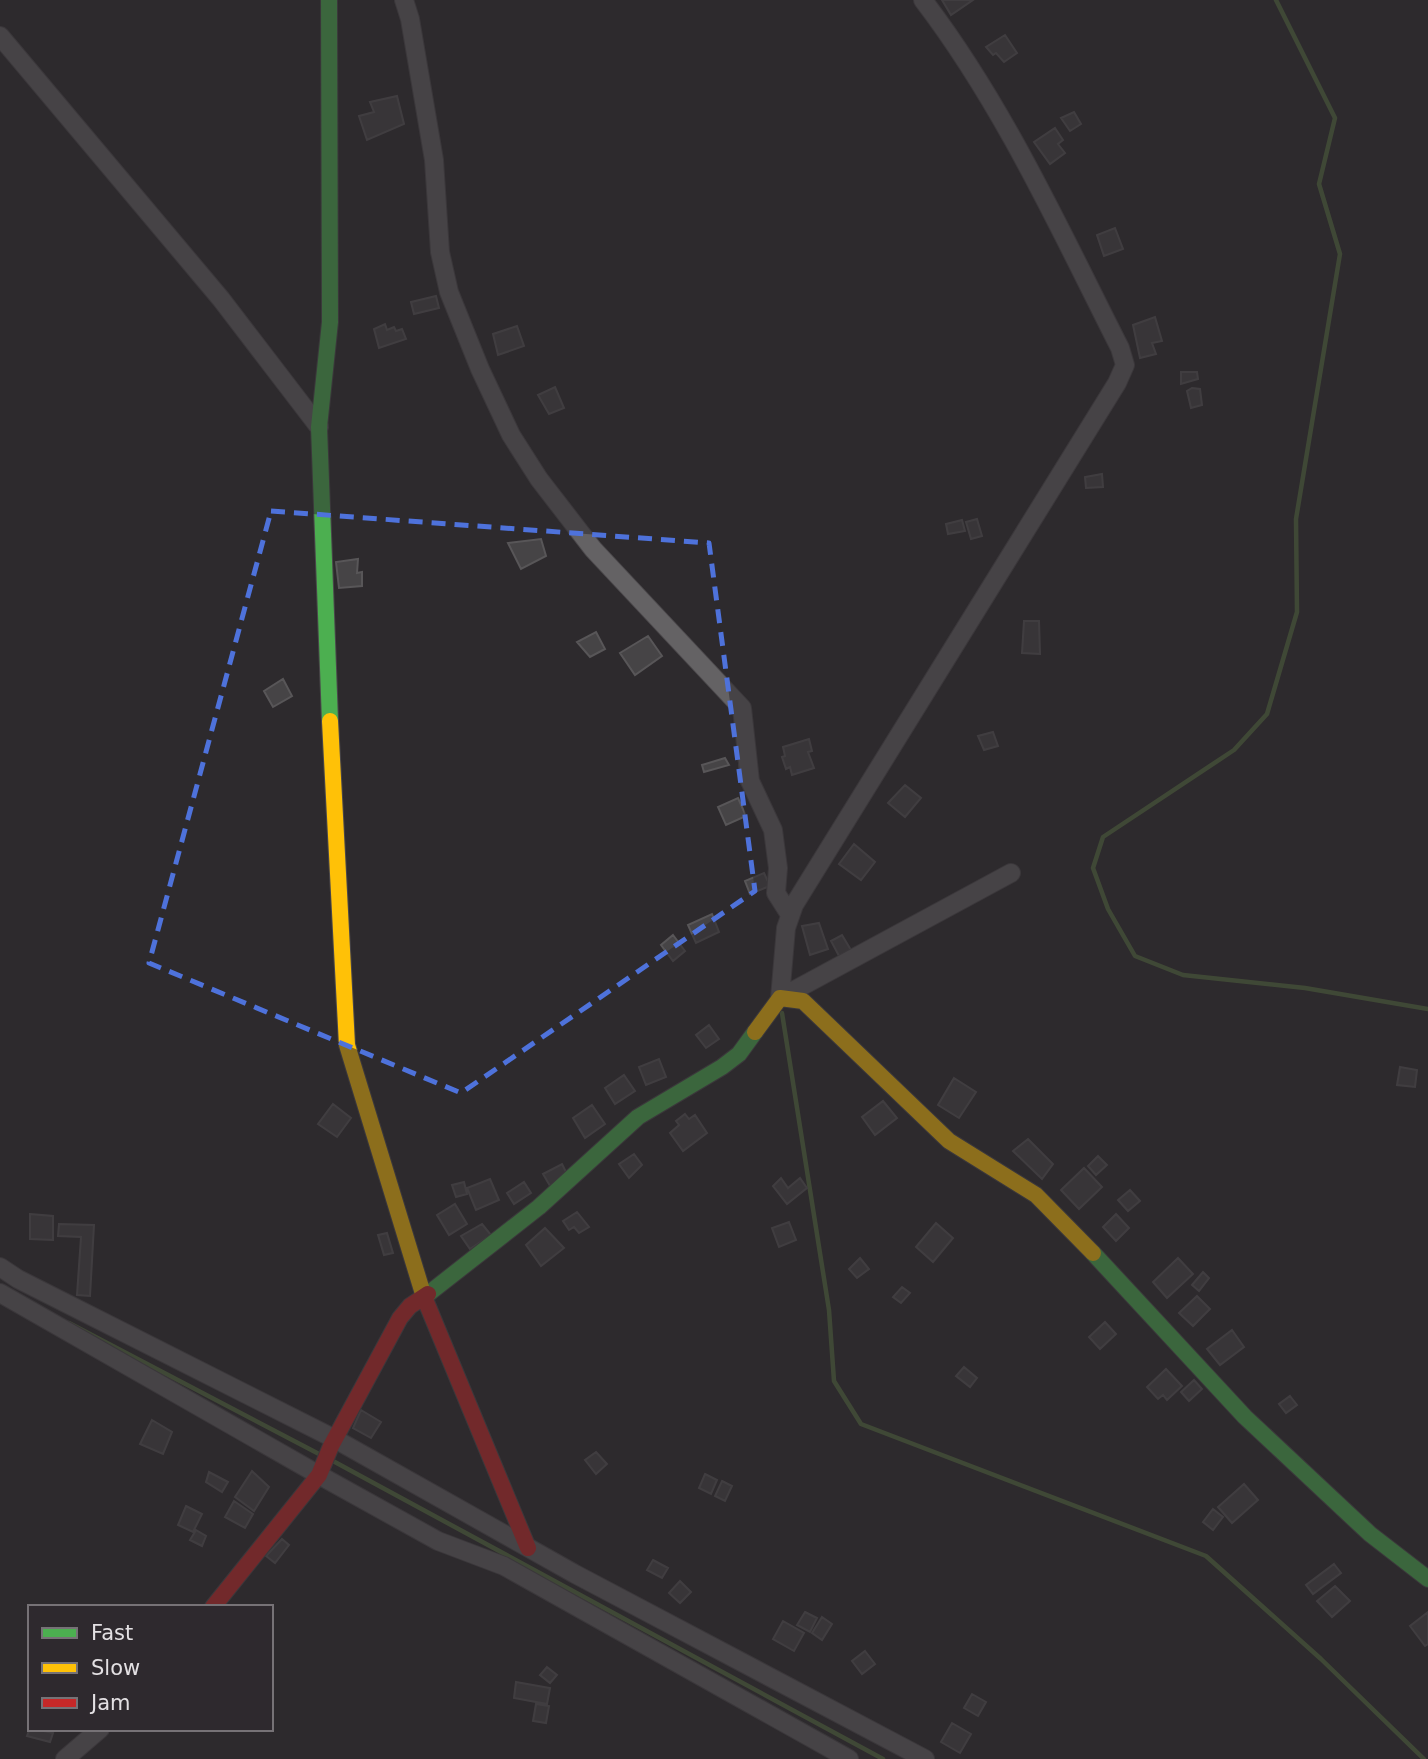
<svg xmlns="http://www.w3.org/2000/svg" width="1428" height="1759" font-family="'DejaVu Sans',sans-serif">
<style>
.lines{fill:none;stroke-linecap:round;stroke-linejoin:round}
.stream{stroke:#566e40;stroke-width:4.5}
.building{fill:#464446;stroke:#585658;stroke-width:2}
.street-casing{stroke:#4b484b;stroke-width:20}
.fast-casing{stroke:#4b484b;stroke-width:18}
.slow-casing{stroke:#4b484b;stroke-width:18}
.jam-casing{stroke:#4b484b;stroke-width:18}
.street{stroke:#646264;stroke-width:18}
.fast{stroke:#4caf50;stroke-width:16}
.slow{stroke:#ffc107;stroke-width:16}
.jam{stroke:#c62828;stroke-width:16}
.marked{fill:none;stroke:#4e72db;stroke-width:5;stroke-dasharray:14 9;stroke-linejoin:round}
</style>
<rect width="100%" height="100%" fill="#2d2a2d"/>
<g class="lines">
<path class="stream" d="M 1276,0 L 1335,118 L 1319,184 L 1340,254 L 1296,519 L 1297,612 L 1267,714 L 1234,750 L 1103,837 L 1093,868 L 1108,909 L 1135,956 L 1183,975 L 1305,988 L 1428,1009
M 782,1013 L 829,1310 L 834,1381 L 861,1424 L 1206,1556 L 1321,1659 L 1424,1759
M 69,1323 L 319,1454
M 333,1461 L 883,1759"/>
</g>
<path class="building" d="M 942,0 L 973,0 L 951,15 Z
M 1005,35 L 1017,53 L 1004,62 L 996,53 L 993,55 L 986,47 Z
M 397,96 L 404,124 L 367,140 L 359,116 L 374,112 L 370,102 Z
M 1074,112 L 1081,124 L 1070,131 L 1061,118 Z
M 1055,128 L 1063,140 L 1058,144 L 1065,153 L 1050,164 L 1034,142 Z
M 1115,228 L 1123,249 L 1104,256 L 1097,235 Z
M 436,296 L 439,308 L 414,314 L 411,302 Z
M 1155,317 L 1162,341 L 1152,343 L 1156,354 L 1140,358 L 1133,325 Z
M 385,324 L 387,330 L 394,327 L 396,331 L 402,329 L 406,339 L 379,348 L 374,329 Z
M 517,326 L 524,346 L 498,355 L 493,334 Z
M 1181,372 L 1197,372 L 1198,379 L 1181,384 Z
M 555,387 L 564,408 L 549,414 L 538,395 Z
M 1192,388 L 1200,389 L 1202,405 L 1191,408 L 1187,391 Z
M 1102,474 L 1103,487 L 1086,488 L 1085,477 Z
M 977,519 L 982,536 L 971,539 L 966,522 Z
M 962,520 L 965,531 L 948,534 L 946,524 Z
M 541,539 L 546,556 L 521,569 L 508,543 Z
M 358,559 L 357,573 L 362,572 L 362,586 L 339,588 L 336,562 Z
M 1024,621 L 1039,621 L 1040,654 L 1022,653 Z
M 596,632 L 605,649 L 590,657 L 577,642 Z
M 648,636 L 662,656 L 635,675 L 620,653 Z
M 283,679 L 292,696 L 273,707 L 264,691 Z
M 993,732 L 998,746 L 984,750 L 978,736 Z
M 809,739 L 812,751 L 808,752 L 814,768 L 792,775 L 790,767 L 786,769 L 782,757 L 785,756 L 783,747 Z
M 725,758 L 729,765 L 704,772 L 702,765 Z
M 905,785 L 921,798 L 905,817 L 888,803 Z
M 738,798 L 746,816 L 726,825 L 718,807 Z
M 854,844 L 875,862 L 861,880 L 839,864 Z
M 764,873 L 770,886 L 750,894 L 745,881 Z
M 712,914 L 719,932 L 696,943 L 688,925 Z
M 819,923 L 828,949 L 810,955 L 802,926 Z
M 673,935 L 685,951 L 673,961 L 661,945 Z
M 842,935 L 851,950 L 839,956 L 831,941 Z
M 709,1025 L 719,1039 L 706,1048 L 696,1035 Z
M 659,1059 L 666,1077 L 646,1085 L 639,1067 Z
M 1400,1067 L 1417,1070 L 1415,1087 L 1397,1085 Z
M 624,1075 L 635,1091 L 615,1104 L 605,1088 Z
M 954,1078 L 976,1092 L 959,1118 L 938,1105 Z
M 883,1101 L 897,1118 L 875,1135 L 862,1117 Z
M 333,1104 L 351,1118 L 337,1137 L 318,1124 Z
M 592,1105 L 605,1124 L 585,1138 L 573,1118 Z
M 685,1114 L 689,1119 L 695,1115 L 707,1133 L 683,1151 L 670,1133 L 679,1125 L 676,1121 Z
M 1028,1139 L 1053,1164 L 1042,1179 L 1013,1151 Z
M 634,1154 L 642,1165 L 629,1178 L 619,1164 Z
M 1098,1156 L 1107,1165 L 1096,1175 L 1088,1166 Z
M 562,1164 L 568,1176 L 550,1186 L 543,1174 Z
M 1084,1168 L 1102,1187 L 1079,1209 L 1061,1190 Z
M 781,1178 L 788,1188 L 800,1178 L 807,1188 L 787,1204 L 773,1186 Z
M 490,1179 L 499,1200 L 476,1210 L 467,1188 Z
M 464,1182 L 467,1194 L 456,1197 L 452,1185 Z
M 524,1182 L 531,1193 L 514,1204 L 507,1193 Z
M 1130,1190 L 1140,1201 L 1128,1211 L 1118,1200 Z
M 455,1204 L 467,1224 L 449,1235 L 437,1215 Z
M 577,1212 L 589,1227 L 579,1233 L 574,1227 L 569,1230 L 563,1221 Z
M 30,1214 L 53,1216 L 53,1240 L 30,1239 Z
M 1116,1214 L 1129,1228 L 1116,1241 L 1103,1227 Z
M 789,1222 L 796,1240 L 779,1247 L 772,1228 Z
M 936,1223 L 953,1238 L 933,1262 L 916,1247 Z
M 59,1224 L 94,1225 L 90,1296 L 77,1295 L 81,1237 L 58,1236 Z
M 482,1224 L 491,1235 L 470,1249 L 461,1236 Z
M 545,1228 L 564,1248 L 541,1266 L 526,1245 Z
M 387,1233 L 393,1253 L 384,1255 L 378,1235 Z
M 860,1258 L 869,1269 L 857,1278 L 849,1269 Z
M 1178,1258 L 1193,1274 L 1167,1298 L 1153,1282 Z
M 1203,1272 L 1209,1278 L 1199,1291 L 1192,1285 Z
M 902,1287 L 910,1293 L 901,1303 L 893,1297 Z
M 1197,1296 L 1210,1309 L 1193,1326 L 1179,1313 Z
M 1105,1322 L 1116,1334 L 1100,1349 L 1089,1337 Z
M 1232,1330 L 1244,1347 L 1220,1365 L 1207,1349 Z
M 964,1367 L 977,1378 L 970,1387 L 956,1376 Z
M 1166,1369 L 1182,1386 L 1167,1400 L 1163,1395 L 1158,1399 L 1147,1387 Z
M 1194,1380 L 1202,1389 L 1189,1401 L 1181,1392 Z
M 1290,1396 L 1297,1405 L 1286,1413 L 1279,1404 Z
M 361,1410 L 381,1422 L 371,1438 L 353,1428 Z
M 152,1420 L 172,1432 L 163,1454 L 140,1444 Z
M 596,1452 L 607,1464 L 596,1474 L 585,1460 Z
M 252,1471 L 269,1487 L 254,1511 L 235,1497 Z
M 209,1472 L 228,1482 L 222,1492 L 206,1482 Z
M 705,1474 L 717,1480 L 711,1494 L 699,1488 Z
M 722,1481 L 732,1486 L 725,1501 L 715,1496 Z
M 1244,1484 L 1258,1500 L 1232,1523 L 1218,1507 Z
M 234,1501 L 253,1514 L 245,1528 L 225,1517 Z
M 186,1506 L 202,1514 L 193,1532 L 178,1525 Z
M 1213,1509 L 1223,1517 L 1213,1530 L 1203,1522 Z
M 196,1530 L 206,1536 L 202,1546 L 190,1540 Z
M 282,1539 L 289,1545 L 275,1563 L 266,1556 Z
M 653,1560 L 668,1568 L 662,1578 L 647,1570 Z
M 1334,1564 L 1341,1573 L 1313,1594 L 1306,1585 Z
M 680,1581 L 691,1592 L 680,1603 L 669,1593 Z
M 1335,1586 L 1350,1601 L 1332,1617 L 1317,1601 Z
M 805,1612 L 817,1618 L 810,1632 L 797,1625 Z
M 1428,1612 L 1428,1644 L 1425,1646 L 1410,1626 Z
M 822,1617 L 832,1624 L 822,1640 L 812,1633 Z
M 783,1621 L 804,1633 L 794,1651 L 773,1639 Z
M 865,1651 L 875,1664 L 862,1674 L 852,1661 Z
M 547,1667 L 557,1675 L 550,1683 L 540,1675 Z
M 516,1682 L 550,1688 L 547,1704 L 514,1698 Z
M 972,1694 L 986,1702 L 978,1716 L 964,1708 Z
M 536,1704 L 549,1706 L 546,1723 L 533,1721 Z
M 952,1723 L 971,1734 L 960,1753 L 941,1742 Z
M 30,1728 L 53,1733 L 50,1742 L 27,1736 Z"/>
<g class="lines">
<g class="street-casing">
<path id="street" d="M 404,0 L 410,19 L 434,160 L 440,252 L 449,292 L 480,369 L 511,435 L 539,479 L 593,549 L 742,708 L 750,781 L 773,830 L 778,868 L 776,893 L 790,915
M 0,36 L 221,299 L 319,427
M 780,998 L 786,928 L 794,905 L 1117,383 L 1125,365 L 1120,348 C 1060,230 1004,106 923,0
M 780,998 L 1011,873
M 0,1267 L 18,1279 L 335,1439 L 575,1574 L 925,1759
M 0,1293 L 319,1475 L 438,1541 L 504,1566 L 849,1759
M 65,1759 L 100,1729"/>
</g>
<g class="fast-casing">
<path id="fast" d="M 329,0 L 330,322 L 319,427 L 330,721
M 1093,1253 L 1245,1417 L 1370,1534 L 1428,1579
M 428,1294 L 539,1207 L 638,1117 L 722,1067 L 739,1054 L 755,1032"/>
</g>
<g class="slow-casing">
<path id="slow" d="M 330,721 L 347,1045 L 424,1297
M 755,1032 L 780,998 L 803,1001 L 949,1141 L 1036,1195 L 1093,1253"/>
</g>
<g class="jam-casing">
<path id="jam" d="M 424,1297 L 528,1548
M 213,1607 L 319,1475 L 331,1446 L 400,1318 L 410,1306 L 428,1294"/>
</g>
<use href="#street" class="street"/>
<use href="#fast" class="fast"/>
<use href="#slow" class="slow"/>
<use href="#jam" class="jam"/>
</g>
<path d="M0 0H1428V1759H0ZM 271,511 L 709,543 L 755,891 L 461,1093 L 149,963 Z" fill="#2d2a2d" fill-opacity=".55" fill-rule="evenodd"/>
<path class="marked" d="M 271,511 L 709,543 L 755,891 L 461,1093 L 149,963 Z"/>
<rect x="28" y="1605" width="245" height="126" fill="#2e292e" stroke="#767276" stroke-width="2"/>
<rect x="42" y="1628" width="35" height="10" fill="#4caf50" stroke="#767276" stroke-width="2"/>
<text x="91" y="1640" font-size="21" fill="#e3e0e3">Fast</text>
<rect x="42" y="1663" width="35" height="10" fill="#ffc107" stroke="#767276" stroke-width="2"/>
<text x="91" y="1675" font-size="21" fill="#e3e0e3">Slow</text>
<rect x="42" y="1698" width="35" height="10" fill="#c62828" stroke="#767276" stroke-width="2"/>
<text x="91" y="1710" font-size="21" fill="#e3e0e3">Jam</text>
</svg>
